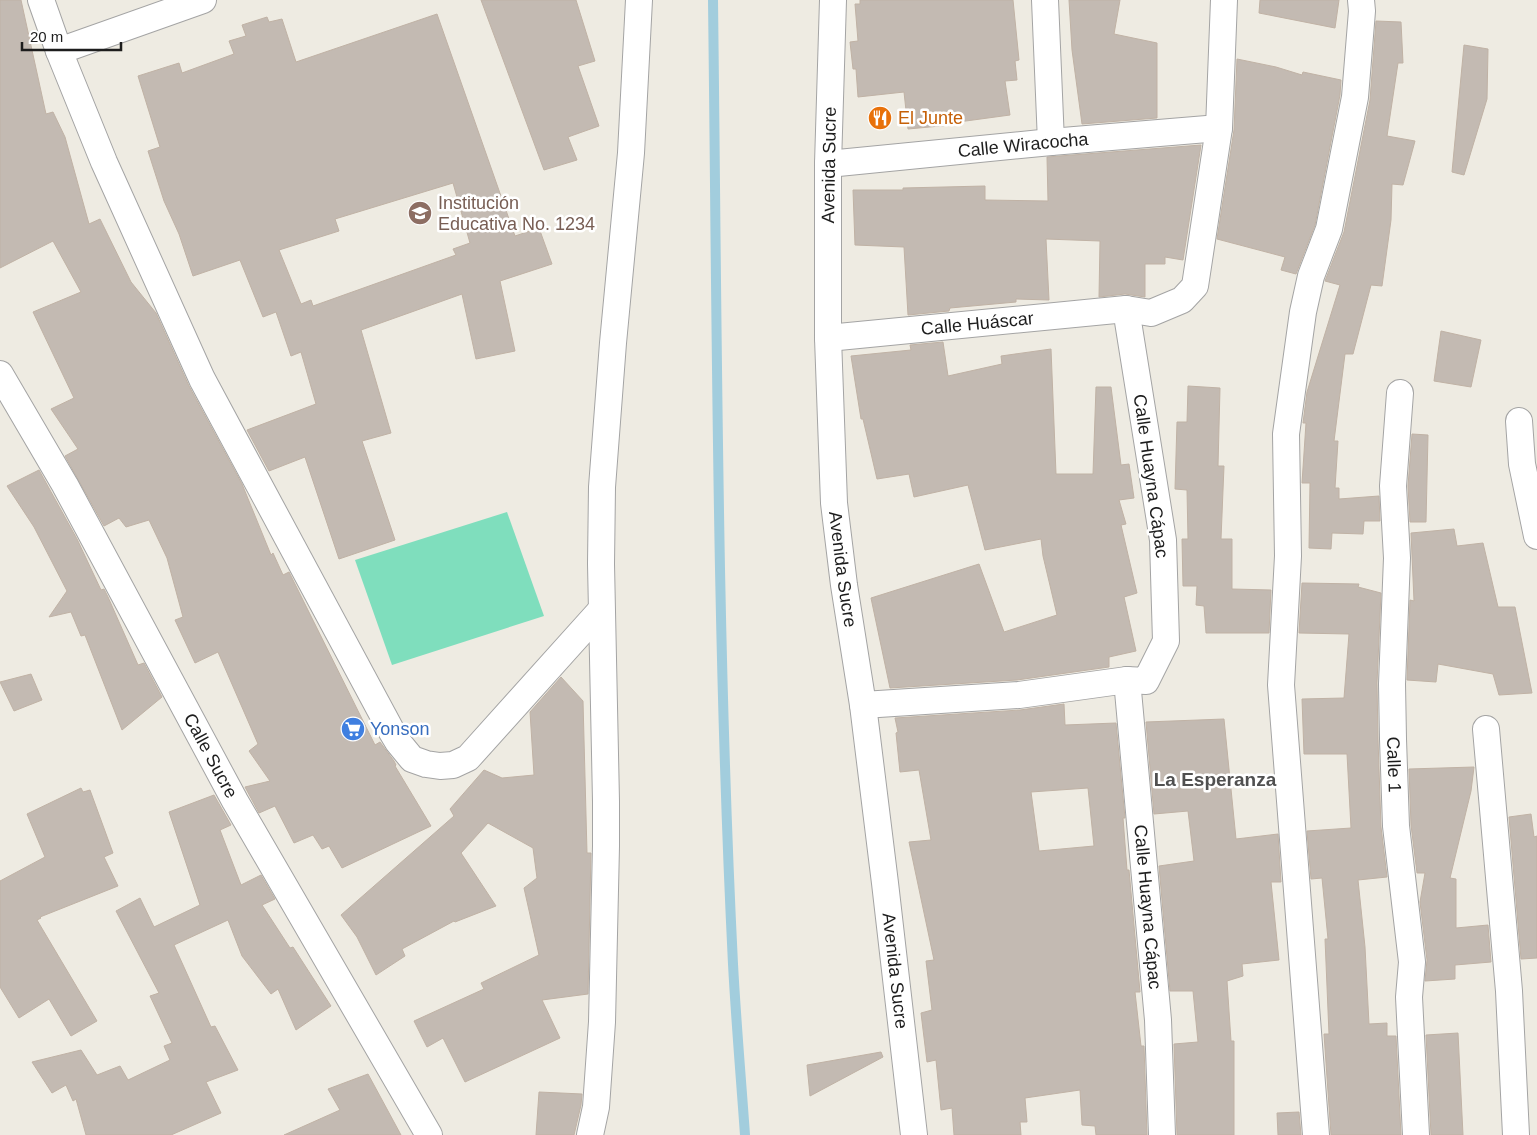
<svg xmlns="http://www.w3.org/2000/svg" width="1537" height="1135" font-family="Helvetica,sans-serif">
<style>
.pitch{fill:#7fdebd}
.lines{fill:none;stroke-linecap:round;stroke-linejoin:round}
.stream{stroke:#a2cddd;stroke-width:10}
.building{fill:#c3bab2;stroke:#c0b2a5;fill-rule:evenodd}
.minor-casing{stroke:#a4a4a4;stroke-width:28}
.minor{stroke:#fff;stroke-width:26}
.labels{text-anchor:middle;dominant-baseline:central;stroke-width:5;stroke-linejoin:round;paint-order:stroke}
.food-label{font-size:18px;fill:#c56008;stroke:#fff;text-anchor:start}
.street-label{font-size:18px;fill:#1d1d1d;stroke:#fff}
.education-label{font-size:18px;fill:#785e54;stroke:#fff;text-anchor:start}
.shop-label{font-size:18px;fill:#366cbe;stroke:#fff;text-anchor:start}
.neighbourhood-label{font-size:19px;font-weight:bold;fill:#505050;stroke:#fff}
</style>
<rect width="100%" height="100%" fill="#eeebe2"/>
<path class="pitch" d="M 507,512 L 544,616 L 392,665 L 355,560 Z"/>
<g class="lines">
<path class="stream" d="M 713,0 C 717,321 717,644 733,964 C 736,1021 741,1078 745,1135"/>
</g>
<path class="building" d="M 0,0 L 21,0 L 46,114 L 53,112 L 65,137 L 89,224 L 100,219 L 131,282 L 156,313 L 189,386 L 242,484 L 271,555 L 273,553 L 283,575 L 289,572 L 375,745 L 380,742 L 394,761 L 396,765 L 395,766 L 431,826 L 342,868 L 329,846 L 322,849 L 313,835 L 294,843 L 275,806 L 259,813 L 245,787 L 270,781 L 249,751 L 258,744 L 218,652 L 195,663 L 175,620 L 183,617 L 167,558 L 149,520 L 126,527 L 119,518 L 104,526 L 65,456 L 78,449 L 51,409 L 74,398 L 33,312 L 81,292 L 53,241 L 0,268 Z
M 481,0 L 576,0 L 595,61 L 578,66 L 599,126 L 568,137 L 577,160 L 544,170 Z
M 860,0 L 1013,0 L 1019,60 L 1015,61 L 1017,80 L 1005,81 L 1010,115 L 951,123 L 951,125 L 908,129 L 904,92 L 858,97 L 856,69 L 853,69 L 850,42 L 858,41 L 855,4 L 860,4 Z
M 1069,0 L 1120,0 L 1114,34 L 1157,43 L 1157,118 L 1082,124 L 1072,50 Z
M 1260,0 L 1339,0 L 1335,28 L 1259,13 Z
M 437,14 L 515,236 L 539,228 L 552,264 L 500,281 L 515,351 L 476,359 L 462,294 L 361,330 L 391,433 L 362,441 L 395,540 L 339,559 L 305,457 L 269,471 L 247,430 L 316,404 L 301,352 L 291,356 L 276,312 L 263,317 L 240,260 L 193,276 L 179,234 L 164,201 L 148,151 L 160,147 L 138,76 L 179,63 L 182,73 L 234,54 L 229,41 L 246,36 L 242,25 L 267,17 L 269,22 L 282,19 L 296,62 ZM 453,183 L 470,243 L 453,249 L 456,255 L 313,306 L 311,300 L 301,304 L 279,250 L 339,231 L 335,219 Z
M 1376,21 L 1401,22 L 1403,63 L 1398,63 L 1387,136 L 1415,141 L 1403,185 L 1392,184 L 1391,220 L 1382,286 L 1371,285 L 1353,354 L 1345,354 L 1334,441 L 1338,441 L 1335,488 L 1339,488 L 1339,499 L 1379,496 L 1380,521 L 1364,521 L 1363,534 L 1332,533 L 1331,549 L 1309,548 L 1310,483 L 1302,483 L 1306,423 L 1303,423 L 1307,392 L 1340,285 L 1325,281 L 1344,232 L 1370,100 Z
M 1464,45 L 1488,49 L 1487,99 L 1464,175 L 1452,172 Z
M 1237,59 L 1276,67 L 1302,75 L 1303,72 L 1341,80 L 1340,95 L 1315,225 L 1296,274 L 1281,270 L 1285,257 L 1217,239 L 1234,130 Z
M 1201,145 L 1183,260 L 1165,257 L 1165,264 L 1145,264 L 1145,297 L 1125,294 L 1099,297 L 1100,241 L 1046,239 L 1049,300 L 1016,299 L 1016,302 L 950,308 L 949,311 L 908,315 L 904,247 L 855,245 L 853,190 L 903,190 L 903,188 L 985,186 L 985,200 L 1048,201 L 1047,157 Z
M 1441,331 L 1481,340 L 1471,387 L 1434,381 Z
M 943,342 L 948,376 L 1002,364 L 1001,356 L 1051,349 L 1056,474 L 1093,474 L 1096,387 L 1111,387 L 1121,465 L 1129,464 L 1134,498 L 1119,500 L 1126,524 L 1121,525 L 1137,593 L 1124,597 L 1136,651 L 1109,657 L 1109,667 L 1017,680 L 890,688 L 871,598 L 979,564 L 1004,632 L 1057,615 L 1043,556 L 1041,539 L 985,550 L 968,485 L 914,497 L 909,474 L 877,479 L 863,419 L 861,419 L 851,356 L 911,350 L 910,345 Z
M 1188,386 L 1220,388 L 1218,466 L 1224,466 L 1221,539 L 1232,539 L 1232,589 L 1271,590 L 1269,633 L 1206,633 L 1204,606 L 1196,605 L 1197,586 L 1183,586 L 1182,539 L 1188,539 L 1187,490 L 1175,489 L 1177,422 L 1187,422 Z
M 1412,434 L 1428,435 L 1426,522 L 1410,522 L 1408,486 Z
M 39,470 L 77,539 L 101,590 L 104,589 L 108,597 L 138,665 L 144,663 L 162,697 L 122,730 L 85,635 L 81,636 L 71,612 L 49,617 L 67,591 L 34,527 L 7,486 Z
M 1454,529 L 1457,546 L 1483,543 L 1498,607 L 1515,607 L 1532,693 L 1499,695 L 1493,674 L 1438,664 L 1436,682 L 1407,680 L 1410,600 L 1414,601 L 1411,533 Z
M 1302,583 L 1359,584 L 1358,587 L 1381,593 L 1377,683 L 1378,739 L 1381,827 L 1387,877 L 1358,880 L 1365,947 L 1369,1024 L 1387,1023 L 1387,1036 L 1396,1036 L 1401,1135 L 1331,1135 L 1324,1034 L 1329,1034 L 1325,939 L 1328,939 L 1322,878 L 1311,879 L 1307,831 L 1351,828 L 1347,754 L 1304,754 L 1302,699 L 1344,698 L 1349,634 L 1299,633 Z
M 31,674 L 42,700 L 14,711 L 0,682 Z
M 561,677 L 583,701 L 587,853 L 591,853 L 588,994 L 542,1000 L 560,1038 L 465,1082 L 443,1038 L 427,1047 L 414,1021 L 484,989 L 481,983 L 539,955 L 524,888 L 537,878 L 533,848 L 488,823 L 461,853 L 496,906 L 455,922 L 454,921 L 402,949 L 405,956 L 376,975 L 357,937 L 341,915 L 454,816 L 450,809 L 484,770 L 502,778 L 534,775 L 530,712 Z
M 1064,704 L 1065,725 L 1116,723 L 1125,818 L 1123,818 L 1127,870 L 1129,870 L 1140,992 L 1135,992 L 1141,1046 L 1144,1046 L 1147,1135 L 1096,1135 L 1095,1126 L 1082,1125 L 1080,1090 L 1025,1098 L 1027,1122 L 1020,1122 L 1021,1135 L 954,1135 L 952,1108 L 941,1110 L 936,1060 L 927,1062 L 921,1013 L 932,1010 L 926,961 L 934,960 L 909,842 L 931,840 L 919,770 L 900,772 L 896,733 L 898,732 L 895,718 L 1020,710 ZM 1088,788 L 1094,846 L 1039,851 L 1031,792 Z
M 1224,719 L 1236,839 L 1278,834 L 1281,882 L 1271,882 L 1279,960 L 1242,964 L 1243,976 L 1227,981 L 1231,1041 L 1234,1041 L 1234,1135 L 1177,1135 L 1174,1044 L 1198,1042 L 1193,991 L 1170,991 L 1159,866 L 1194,861 L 1188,811 L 1154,814 L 1146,722 Z
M 1474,767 L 1471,791 L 1450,878 L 1456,879 L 1456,928 L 1488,925 L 1491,962 L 1455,965 L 1455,979 L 1425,981 L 1427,960 L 1420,902 L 1425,873 L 1417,873 L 1411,825 L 1409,769 Z
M 81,788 L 83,792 L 90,790 L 113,853 L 104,857 L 118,886 L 40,917 L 41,918 L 37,920 L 97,1021 L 71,1036 L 49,999 L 19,1018 L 0,987 L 0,881 L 45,857 L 27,814 Z
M 214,795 L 231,825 L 220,830 L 241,885 L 261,875 L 275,899 L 262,905 L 290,948 L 293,947 L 331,1006 L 296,1030 L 278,989 L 271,994 L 242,956 L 228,920 L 174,945 L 211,1027 L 215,1026 L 238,1070 L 206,1082 L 221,1113 L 171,1135 L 86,1135 L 76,1099 L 73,1101 L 66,1085 L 52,1093 L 32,1062 L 81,1050 L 97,1075 L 120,1066 L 128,1080 L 170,1060 L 164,1046 L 172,1043 L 150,996 L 159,993 L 116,911 L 140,898 L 154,927 L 200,905 L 169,812 Z
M 1531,814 L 1534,837 L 1537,836 L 1537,958 L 1521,959 L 1509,817 Z
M 1458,1033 L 1463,1135 L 1431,1135 L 1426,1035 Z
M 881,1052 L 883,1057 L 810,1096 L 807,1065 Z
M 368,1074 L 401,1135 L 284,1135 L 340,1110 L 328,1089 Z
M 539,1092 L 582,1094 L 581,1105 L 574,1135 L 536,1135 Z
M 1299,1112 L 1301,1135 L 1278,1135 L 1277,1113 Z"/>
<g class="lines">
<g class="minor-casing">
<g id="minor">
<path d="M 41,0 L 59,51 L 104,162 L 202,379 L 392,732 L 398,742 L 412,759 L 426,764 L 440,766 L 453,765 L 468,758 L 601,610"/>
<path id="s1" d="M 833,0 L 828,164 L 828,338 L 834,503 L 844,585 L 863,705 L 885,883 L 914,1135"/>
<path d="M 1045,0 L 1051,142"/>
<path d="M 59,51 L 203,0"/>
<path id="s2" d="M 828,164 L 1051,142 L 1219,128"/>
<path id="s3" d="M 828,338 L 1126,309 L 1151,313 L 1182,300 L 1195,286 L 1219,128 L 1224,0"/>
<path id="s4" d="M 0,374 L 65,485 L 235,801 L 429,1135"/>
<path id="s5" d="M 1400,393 L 1393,486 L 1397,558 L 1392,684 L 1393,739 L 1396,826 L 1412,962 L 1409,997 L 1416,1135"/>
<path d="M 1519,421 L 1522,464 L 1537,536"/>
<path id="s6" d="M 1127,680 L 1158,1020 L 1162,1135"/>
<path d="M 863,705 L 1019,695 L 1127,680 L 1146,681 L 1166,641 L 1163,540 L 1126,309"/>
<path d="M 1486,729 L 1509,991 L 1516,1135"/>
<path d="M 590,1135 L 596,1107 L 602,1022 L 606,846 L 606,801 L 601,564 L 602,487 L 613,343 L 631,153 L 639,0"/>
<path d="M 1316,1135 L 1281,685 L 1288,556 L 1286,434 L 1303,312 L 1311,276 L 1329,229 L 1355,97 L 1362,11 L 1361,0"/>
</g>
</g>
<use href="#minor" class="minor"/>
</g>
<defs>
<g id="restaurant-disc" transform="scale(1.25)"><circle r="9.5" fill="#e8710a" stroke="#fff"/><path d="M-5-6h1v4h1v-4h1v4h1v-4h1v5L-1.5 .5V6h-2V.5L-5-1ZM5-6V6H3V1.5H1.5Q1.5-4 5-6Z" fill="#fff"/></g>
<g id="school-disc" transform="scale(1.25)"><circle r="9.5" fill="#8d6e63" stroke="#fff"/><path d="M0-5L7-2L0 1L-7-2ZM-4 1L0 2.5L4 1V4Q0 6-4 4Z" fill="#fff"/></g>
<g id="supermarket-disc" transform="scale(1.25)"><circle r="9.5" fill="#3f7fe0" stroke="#fff"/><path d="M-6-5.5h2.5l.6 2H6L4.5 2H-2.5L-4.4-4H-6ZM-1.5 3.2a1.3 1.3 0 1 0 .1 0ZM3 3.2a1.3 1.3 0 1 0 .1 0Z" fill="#fff"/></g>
</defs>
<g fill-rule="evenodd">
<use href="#restaurant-disc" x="880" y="118"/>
<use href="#school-disc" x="420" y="213"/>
<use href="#supermarket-disc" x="353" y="729"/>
</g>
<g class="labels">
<g class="food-label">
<text x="898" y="118">El Junte</text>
</g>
<g class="street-label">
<text stroke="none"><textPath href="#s2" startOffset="196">Calle Wiracocha</textPath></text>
<text transform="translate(829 165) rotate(-89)">Avenida Sucre</text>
<text stroke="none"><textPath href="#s3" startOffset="150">Calle Huáscar</textPath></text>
<text transform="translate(1151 476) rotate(82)">Calle Huayna Cápac</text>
<text stroke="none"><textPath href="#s1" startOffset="570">Avenida Sucre</textPath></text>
<text stroke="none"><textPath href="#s4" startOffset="436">Calle Sucre</textPath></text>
<text stroke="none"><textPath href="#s5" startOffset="372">Calle 1</textPath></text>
<text stroke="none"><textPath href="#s6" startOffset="228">Calle Huayna Cápac</textPath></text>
<text stroke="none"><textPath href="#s1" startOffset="975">Avenida Sucre</textPath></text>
</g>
<g class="education-label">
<text x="438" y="203">Institución<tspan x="438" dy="21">Educativa No. 1234</tspan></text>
</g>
<g class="shop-label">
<text x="370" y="729">Yonson</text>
</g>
<g class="neighbourhood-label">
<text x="1215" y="779">La Esperanza</text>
</g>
</g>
<path d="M22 42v8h99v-8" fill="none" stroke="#1d1d1d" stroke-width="2.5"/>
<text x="30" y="42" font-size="15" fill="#1d1d1d" stroke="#ffffff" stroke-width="4" paint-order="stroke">20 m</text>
</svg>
